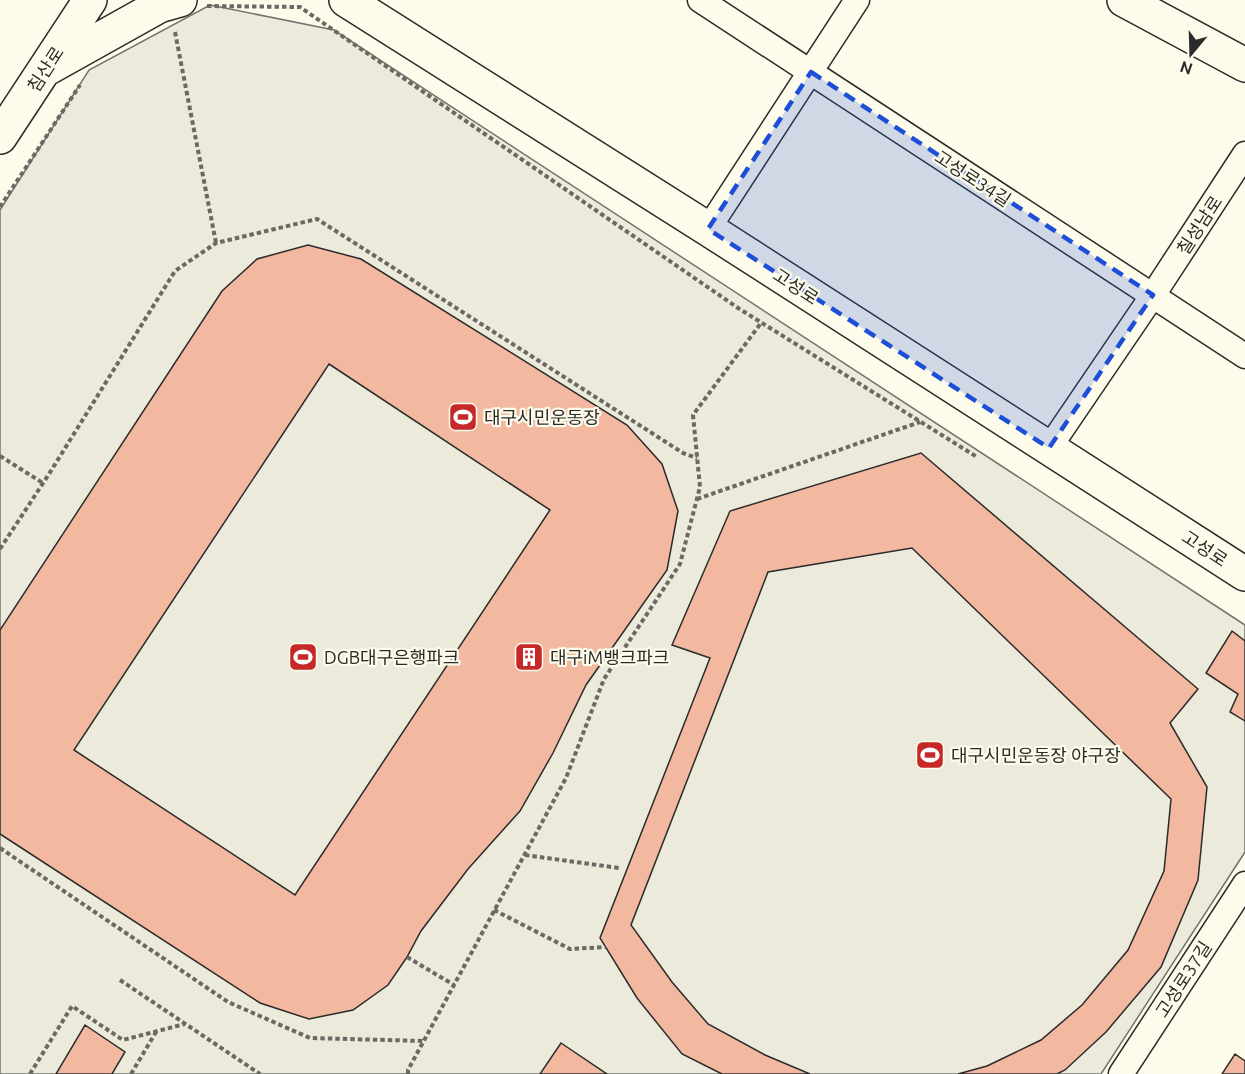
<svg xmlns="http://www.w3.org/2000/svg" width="1245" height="1074" font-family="Ubuntu,'Noto Sans KR',sans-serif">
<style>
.green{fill:#ecebdb;stroke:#74746e;stroke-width:1.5}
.building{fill:#f2b8a0;stroke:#2b2b2b;stroke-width:1.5;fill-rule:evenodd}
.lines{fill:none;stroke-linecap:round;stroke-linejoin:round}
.street-casing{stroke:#2b2b2b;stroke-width:27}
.secondary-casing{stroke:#2b2b2b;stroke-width:36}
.path{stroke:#6a6964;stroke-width:4;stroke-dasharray:4.5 3;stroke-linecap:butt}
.street{stroke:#fdfbea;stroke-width:24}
.secondary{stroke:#fdfbea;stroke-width:33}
.marked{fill:#1d4ed8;fill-opacity:0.2;stroke:#1d4ed8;stroke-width:4.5;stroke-dasharray:12 8;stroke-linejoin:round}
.labels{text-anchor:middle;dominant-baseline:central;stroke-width:4.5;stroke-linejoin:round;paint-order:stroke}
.street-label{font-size:18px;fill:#2b2b2b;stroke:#fdfbea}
.poi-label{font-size:18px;fill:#2b2b2b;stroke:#fdfbea;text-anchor:start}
</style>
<rect width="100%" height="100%" fill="#fdfbea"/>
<path class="green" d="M 210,5 L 334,30 L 1245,625 L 1245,852 L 1101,1074 L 0,1074 L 0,210 L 89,70 Z"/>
<path class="building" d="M 308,245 L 361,259 L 627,425 L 662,464 L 678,511 L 667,570 L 586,685 L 553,753 L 520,811 L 468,869 L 421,931 L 407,957 L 388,985 L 353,1010 L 309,1019 L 260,1003 L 0,834 L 0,630 L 222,291 L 257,259 ZM 329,364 L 550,510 L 295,895 L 74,750 Z
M 921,453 L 1198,689 L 1170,723 L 1207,787 L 1198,880 L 1161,967 L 1106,1032 L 1065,1070 L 1057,1074 L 958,1074 L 987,1066 L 1041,1040 L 1082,1005 L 1128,950 L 1164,871 L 1171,799 L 912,548 L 768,572 L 631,925 L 672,982 L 708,1024 L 765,1055 L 810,1074 L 722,1074 L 682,1054 L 637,998 L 600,938 L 710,658 L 672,645 L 730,511 Z
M 1232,631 L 1245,641 L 1245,721 L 1230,712 L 1238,694 L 1206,673 Z
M 85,1025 L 125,1052 L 112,1074 L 56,1074 Z
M 561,1043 L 607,1074 L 540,1074 Z
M 1235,1054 L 1245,1061 L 1245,1074 L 1222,1074 Z"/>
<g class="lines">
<g class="street-casing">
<path id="street" d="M 700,0 L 1245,356
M 708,229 L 857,0
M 1049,448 L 1153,295 L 1245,154
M 1121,1074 L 1245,884"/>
</g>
<g class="secondary-casing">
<path id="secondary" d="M 346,0 L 708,229 L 1245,574
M 1124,0 L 1245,65
M 48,68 L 159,6 L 180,0
M 0,137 L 90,0"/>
</g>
<path class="path" d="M 207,6 L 300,7 L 738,308 L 977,457
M 175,32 L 216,243
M 0,207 L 80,85
M 0,456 L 43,483
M 697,499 L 920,422
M 0,549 L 49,474 L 175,271 L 216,243 L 317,219 L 683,453 L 697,458
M 0,848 L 228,1002 L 310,1038 L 424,1041
M 525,855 L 619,868
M 494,910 L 570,949 L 606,947
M 407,957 L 454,985
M 120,980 L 260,1074
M 30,1074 L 72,1006 L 123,1040 L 185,1024
M 131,1074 L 156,1032
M 408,1074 L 408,1070 L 566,778 L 604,679 L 680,564 L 700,487 L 693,415 L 761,323"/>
<use href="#street" class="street"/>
<use href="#secondary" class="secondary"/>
</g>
<path class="marked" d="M 811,72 L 1153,295 L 1049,448 L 708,229 Z"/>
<defs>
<g id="stadium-square" transform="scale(1.5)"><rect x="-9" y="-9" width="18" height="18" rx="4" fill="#c62828" stroke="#fdfbea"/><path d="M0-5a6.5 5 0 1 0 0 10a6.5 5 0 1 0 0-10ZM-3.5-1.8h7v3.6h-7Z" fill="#fff"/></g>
<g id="building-square" transform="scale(1.5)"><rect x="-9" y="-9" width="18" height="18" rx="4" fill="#c62828" stroke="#fdfbea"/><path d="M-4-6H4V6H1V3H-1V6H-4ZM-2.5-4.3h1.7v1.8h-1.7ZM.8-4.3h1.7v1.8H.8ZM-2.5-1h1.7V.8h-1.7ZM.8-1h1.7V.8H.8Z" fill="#fff"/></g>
</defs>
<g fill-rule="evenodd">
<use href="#stadium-square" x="463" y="417"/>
<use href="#stadium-square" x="303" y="657"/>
<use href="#building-square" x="529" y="657"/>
<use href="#stadium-square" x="930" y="755"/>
</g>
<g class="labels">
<g class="street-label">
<text transform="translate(45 69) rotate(-57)">침산로</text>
<text transform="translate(973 178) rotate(33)">고성로34길</text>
<text transform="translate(1199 225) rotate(-57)">칠성남로</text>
<text transform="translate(796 286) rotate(33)">고성로</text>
<text transform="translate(1205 548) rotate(33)">고성로</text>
<text transform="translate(1183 979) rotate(-57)">고성로37길</text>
</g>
<g class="poi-label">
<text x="484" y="417">대구시민운동장</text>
<text x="324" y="657">DGB대구은행파크</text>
<text x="550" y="657">대구iM뱅크파크</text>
<text x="951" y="755">대구시민운동장 야구장</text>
</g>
</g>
<g transform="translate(1191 54) rotate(199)" stroke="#fdfbea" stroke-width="4.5" paint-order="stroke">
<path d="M0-4.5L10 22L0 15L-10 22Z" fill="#2b2b2b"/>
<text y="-9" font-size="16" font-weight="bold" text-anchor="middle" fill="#2b2b2b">N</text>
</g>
</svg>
